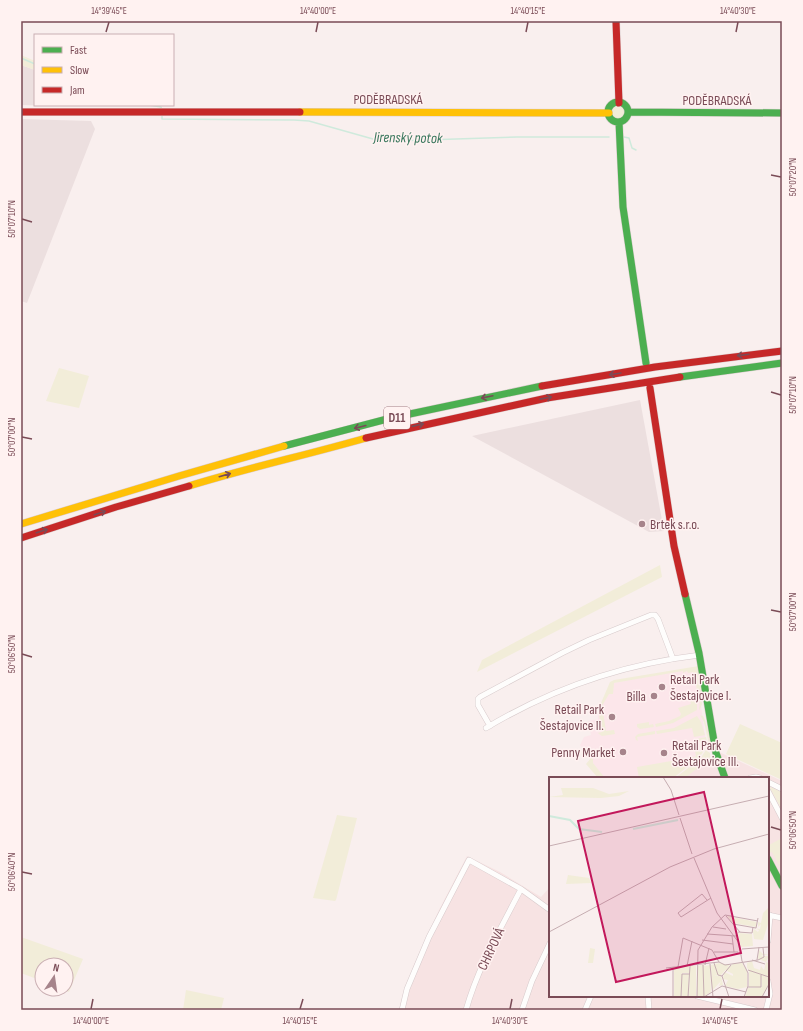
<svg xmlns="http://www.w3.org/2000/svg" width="803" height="1031" font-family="'Sofia Sans Condensed',sans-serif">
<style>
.residential{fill:#f7e3e3}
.commercial{fill:#fce6ea}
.industrial{fill:#ecdfdf}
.green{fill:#f2edd9}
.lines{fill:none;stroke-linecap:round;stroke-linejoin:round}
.stream{stroke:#cfeadc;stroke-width:1.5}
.street-casing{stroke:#d7cacb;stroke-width:6}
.fast-casing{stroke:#dacccd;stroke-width:8}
.slow-casing{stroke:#dacccd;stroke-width:8}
.jam-casing{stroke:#dacccd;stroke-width:8}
.street{stroke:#fefdfc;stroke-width:5}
.fast{stroke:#4caf50;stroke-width:7}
.slow{stroke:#ffc107;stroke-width:7}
.jam{stroke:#c62828;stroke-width:7}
.oneway{stroke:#7a4b56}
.ticks{fill:none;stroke:#7a4b56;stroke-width:1.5}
.poi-dot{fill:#a6848b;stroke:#fff2f1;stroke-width:1.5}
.labels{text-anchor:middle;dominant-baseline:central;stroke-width:3;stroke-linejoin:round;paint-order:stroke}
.shield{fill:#fff2f1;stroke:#a27d84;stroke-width:1}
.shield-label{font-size:13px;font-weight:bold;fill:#7a4b56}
.street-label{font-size:14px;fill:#7a4b56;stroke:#fff2f1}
.poi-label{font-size:14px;fill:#7a4b56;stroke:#fff2f1;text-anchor:start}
.water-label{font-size:15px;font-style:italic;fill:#3b785e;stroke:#fff2f1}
.inset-river{fill:none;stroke:#cfeadc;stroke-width:2}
.inset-road{fill:none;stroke:#c6adb1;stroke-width:1}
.view{fill:#c2185b;fill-opacity:0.15;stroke:#c2185b;stroke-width:2}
.inset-edge{fill:none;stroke:#7a4b56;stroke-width:2}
.neatline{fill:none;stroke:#7a4b56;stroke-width:1.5}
.ticks-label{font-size:10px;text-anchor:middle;fill:#7a4b56}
</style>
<rect width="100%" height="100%" fill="#f9efee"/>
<path class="residential" d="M 719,752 L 782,781 L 782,1010 L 399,1010 L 414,965 L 439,910 L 467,856 L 500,872 L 541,897 L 550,887 L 550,996 L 768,996 L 768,778 L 683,778 Z"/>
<path class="commercial" d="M 694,667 L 699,690 L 705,737 L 694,740 L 697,759 L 639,778 L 604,778 L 580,745 L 584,737 L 591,735 L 588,721 L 598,719 L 598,710 L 614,683 Z"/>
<path class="industrial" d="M 21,65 L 35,70 L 35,105 L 59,106 L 21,105 Z
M 21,119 L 91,121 L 95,129 L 27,303 L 21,301 Z
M 640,400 L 664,531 L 649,532 L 472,436 Z"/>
<path class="green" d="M 21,55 L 35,61 L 35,70 L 21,65 Z
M612 112a7 7 0 1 1 14 0a7 7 0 1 1-14 0Z
M 59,368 L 89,376 L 79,408 L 46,401 Z
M 660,565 L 662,577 L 477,672 L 482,660 Z
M 699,666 L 702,704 L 700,709 L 699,710 L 700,701 L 699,690 L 697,690 L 693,672 L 688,673 L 687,671 L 683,673 L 683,671 L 614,683 L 613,694 L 609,694 L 602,706 L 606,731 L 614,730 L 615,734 L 602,736 L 599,734 L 598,733 L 602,732 L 598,710 L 610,682 L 614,680 Z
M 688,694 L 692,694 L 693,700 L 697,703 L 697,710 L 673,723 L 656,727 L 655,724 L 669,721 L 680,716 L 681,714 L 678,708 L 691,704 Z
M 700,715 L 703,716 L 705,720 L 714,751 L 712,752 L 710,749 L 704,722 Z
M 697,716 L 701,722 L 705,735 L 694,737 L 692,728 L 657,734 L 656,731 L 674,728 Z
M 649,722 L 649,725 L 653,724 L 654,727 L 640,729 L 637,727 L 637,724 Z
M 740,724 L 782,743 L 782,780 L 726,754 Z
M 655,731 L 655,734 L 637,737 L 638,741 L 636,740 L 635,737 L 638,734 Z
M 706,737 L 708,748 L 696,739 Z
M 700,745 L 705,749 L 698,759 L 673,778 L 639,778 L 637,767 L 694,757 L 696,756 L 695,751 L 696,750 L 700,752 L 701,752 Z
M 706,750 L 710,753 L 710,758 L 685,778 L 675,778 L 700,759 Z
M 591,758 L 593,759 L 593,763 L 605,778 L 598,778 L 586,764 Z
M 770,787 L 782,792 L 782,810 L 770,788 Z
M 337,815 L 357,818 L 336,900 L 335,901 L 313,898 Z
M 782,838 L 782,859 L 779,861 L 782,870 L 772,852 L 769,853 L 768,844 L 769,845 Z
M 21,937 L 83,959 L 69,992 L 61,989 L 66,989 L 66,965 L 42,965 L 42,981 L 21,973 Z
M 186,990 L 224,998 L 221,1010 L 183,1010 Z"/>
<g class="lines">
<path class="stream" d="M 21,58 L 35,64
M 149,105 L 161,107 L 162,111
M 162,115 L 162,119 L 294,120 L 309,121 L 373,139 L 394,141 L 517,137 L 609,137
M 624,137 L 629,138 L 632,148 L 636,150"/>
<g class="street-casing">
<path id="street" d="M 490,726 L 478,705 L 478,699 L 480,697 L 562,653 L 589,640 L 651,615 L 655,615 L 658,619 L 673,659
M 486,728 C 551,689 624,664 700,655
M 750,778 L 756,777 L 760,778
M 768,782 L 782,789
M 768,791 L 782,818
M 768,915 L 782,918
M 768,941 L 770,915
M 648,996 L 649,1010
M 697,996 L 755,1010
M 402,1010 L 407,989 L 429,937 L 469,860 L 521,889 L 550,910
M 466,1010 C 478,967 501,928 521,889
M 522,1010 L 532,981 L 550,943
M 585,1010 L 591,996
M 766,1010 L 770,994 L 768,981"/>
</g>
<g class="fast-casing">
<path id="fast" d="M608 112a10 10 0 1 1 20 0a10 10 0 1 1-20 0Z
M 628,112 L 782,113
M 619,122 L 623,207 L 646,363
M 680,377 L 782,363
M 284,446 L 391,418 L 542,386
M 685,594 L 699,653 L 716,753 L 725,778
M 768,859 L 782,886"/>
</g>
<g class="slow-casing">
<path id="slow" d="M 300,112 L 609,113
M 189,486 C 247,468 307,455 366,438
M 21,524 L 179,476 L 284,446"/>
</g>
<g class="jam-casing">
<path id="jam" d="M 616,21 L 619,103
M 21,112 L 300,112
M 542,386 L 655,367 L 782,351
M 650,388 L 674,546 L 685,594
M 366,438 L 547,398 L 680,377
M 21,538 L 116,507 L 189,486"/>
</g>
<use href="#street" class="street"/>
<use href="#fast" class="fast"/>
<use href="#slow" class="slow"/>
<use href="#jam" class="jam"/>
</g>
<defs><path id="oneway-shaft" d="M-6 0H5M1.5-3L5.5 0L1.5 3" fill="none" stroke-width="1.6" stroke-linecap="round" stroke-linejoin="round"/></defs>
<g class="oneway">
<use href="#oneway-shaft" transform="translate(743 355) rotate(173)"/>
<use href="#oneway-shaft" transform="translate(615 374) rotate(171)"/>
<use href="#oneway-shaft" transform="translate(487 397) rotate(168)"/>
<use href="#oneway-shaft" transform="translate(546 398) rotate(-11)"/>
<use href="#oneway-shaft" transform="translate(418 425) rotate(-13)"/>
<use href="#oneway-shaft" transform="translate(360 427) rotate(166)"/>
<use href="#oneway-shaft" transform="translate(225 475) rotate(-16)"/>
<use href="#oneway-shaft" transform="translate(100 513) rotate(-18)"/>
<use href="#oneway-shaft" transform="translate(42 531) rotate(-17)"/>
</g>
<path class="ticks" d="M 106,32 L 109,22M 316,32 L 318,22M 526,32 L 528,22M 736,32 L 738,22M 771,175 L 781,177M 22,219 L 32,222M 771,392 L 781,395M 22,437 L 32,439M 771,610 L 781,612M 22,654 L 32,657M 771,827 L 781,830M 22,872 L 32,874M 91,1009 L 93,999M 300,1009 L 303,999M 510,1009 L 512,999M 720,1009 L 722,999"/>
<g class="poi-dot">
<circle cx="642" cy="524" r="4"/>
<circle cx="662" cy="687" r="4"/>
<circle cx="654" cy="696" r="4"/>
<circle cx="612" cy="717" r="4"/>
<circle cx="623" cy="752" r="4"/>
<circle cx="664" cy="753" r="4"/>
</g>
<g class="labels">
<rect class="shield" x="384" y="407" width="26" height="22" rx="3"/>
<g class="shield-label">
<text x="397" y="418">D11</text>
</g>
<g class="street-label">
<text x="388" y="99">PODĚBRADSKÁ</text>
<text x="717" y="100">PODĚBRADSKÁ</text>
<text transform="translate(491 949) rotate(-65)">CHRPOVÁ</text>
</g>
<g class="poi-label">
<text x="650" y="524">Brtek s.r.o.</text>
<text x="670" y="679">Retail Park<tspan x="670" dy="16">Šestajovice I.</tspan></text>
<text x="646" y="696" text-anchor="end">Billa</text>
<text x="604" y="709" text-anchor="end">Retail Park<tspan x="604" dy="16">Šestajovice II.</tspan></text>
<text x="672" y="745">Retail Park<tspan x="672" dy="16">Šestajovice III.</tspan></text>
<text x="615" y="752" text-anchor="end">Penny Market</text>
</g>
<g class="water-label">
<text transform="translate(408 138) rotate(1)">Jirenský potok</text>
</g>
</g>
<g transform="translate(549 777)">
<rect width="220" height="220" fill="#f9efee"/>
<path d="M 12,11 L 44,11 L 60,17 L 80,14 L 70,19 L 52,21 L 0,20 L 14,18 ZM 19,98 L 40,101 L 42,106 L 17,107 ZM 219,131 L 220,152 L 219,147 L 214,163 L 205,162 L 204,155 L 205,152 L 209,155 L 210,153 L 205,151 L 211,152 L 212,147 L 209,150 L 209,145 L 212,146 L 214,136 ZM 178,139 L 208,145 L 207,150 L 184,146 ZM 189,156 L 203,157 L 204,169 L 192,170 ZM 41,171 L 46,172 L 44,186 L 39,186 ZM 210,173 L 214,177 L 220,177 L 211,179 L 220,179 L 217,185 L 220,186 L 220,206 L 213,220 L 196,220 L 199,211 L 213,210 L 212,198 L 212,210 L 200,210 L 200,193 L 198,191 L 198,186 L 203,184 L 205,191 L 211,193 L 212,189 L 215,193 L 217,185 L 209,182 ZM 170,186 L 181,188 L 172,198 L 165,199 L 172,199 L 174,208 L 170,209 L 172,204 L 163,214 L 162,188 ZM 193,186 L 198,194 L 198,210 L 189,212 L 176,209 L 179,203 L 174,202 L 175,195 L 184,199 L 184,197 L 176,193 L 184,187 ZM 156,187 L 155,189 L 161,188 L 162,215 L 154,220 L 148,220 L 148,189 ZM 140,189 L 140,196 L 133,196 L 132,220 L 125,220 L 125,191 ZM 141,189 L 147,189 L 147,220 L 140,220 ZM 133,197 L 140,197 L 139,220 L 133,220 Z" fill="#f2edd9"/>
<path class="inset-river" d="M 0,39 L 21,43 L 30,52 L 53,55M 84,52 L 129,43"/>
<path class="inset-road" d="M 114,0 L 122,13 L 130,38M 131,41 L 143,77M 0,69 L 220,19M 145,81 L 168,136 L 190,166 L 193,184 L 199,196 L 199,209 L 195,220M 177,139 L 191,155M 132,140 L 129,136 L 153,117 L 158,123M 132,140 L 162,121M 184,147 L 207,151 L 209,141M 164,150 L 177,152M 0,155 L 121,90 L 165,72 L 220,57M 189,155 L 203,156 L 204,150M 158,157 L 187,159M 183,159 L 185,175M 153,163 L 184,167M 193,172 L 220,170M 165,175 L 189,175M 203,183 L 216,187M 208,183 L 210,170M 170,185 L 176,188 L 209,183 L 215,180 L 214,171M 165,186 L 169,198 L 173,199M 161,187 L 164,220M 154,188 L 155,220M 156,188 L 160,171M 138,189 L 143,164M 129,190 L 134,161 L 163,173 L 170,185M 117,191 L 170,185M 199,193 L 220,200M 199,210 L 212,210 L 212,198M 124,220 L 124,191M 132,220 L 133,197 L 141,197M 139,220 L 141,189M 148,220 L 149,173 L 163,150 L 176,138 L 209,144M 155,220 L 173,209 L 197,215M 180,220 L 173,199 L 182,188M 213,220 L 220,207"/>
<path class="view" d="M 155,15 L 192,176 L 67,205 L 29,44 Z"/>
<rect width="220" height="220" class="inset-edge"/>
</g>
<rect width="803" height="1031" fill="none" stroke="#fff2f1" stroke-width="44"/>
<rect x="34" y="34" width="140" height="72" fill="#fff2f1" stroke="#caafb3"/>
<rect x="42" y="47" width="20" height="6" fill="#4caf50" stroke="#caafb3"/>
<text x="70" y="54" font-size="12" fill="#7a4b56">Fast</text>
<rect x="42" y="67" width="20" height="6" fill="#ffc107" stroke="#caafb3"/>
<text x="70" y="74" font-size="12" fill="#7a4b56">Slow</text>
<rect x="42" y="87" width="20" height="6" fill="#c62828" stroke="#caafb3"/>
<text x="70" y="94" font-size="12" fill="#7a4b56">Jam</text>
<g transform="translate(54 977) rotate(13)"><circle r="19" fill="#fff2f1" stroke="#caafb3"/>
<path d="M0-3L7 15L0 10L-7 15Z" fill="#a6848b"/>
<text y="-6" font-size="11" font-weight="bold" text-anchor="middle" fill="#7a4b56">N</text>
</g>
<rect x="22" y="22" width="759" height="987" class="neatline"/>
<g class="ticks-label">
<text x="109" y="14">14°39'45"E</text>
<text x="318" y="14">14°40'00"E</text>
<text x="528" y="14">14°40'15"E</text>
<text x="738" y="14">14°40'30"E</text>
<text transform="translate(792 177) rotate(-90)" y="4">50°07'20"N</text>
<text transform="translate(11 219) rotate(-90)" y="4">50°07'10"N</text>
<text transform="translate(792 395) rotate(-90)" y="4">50°07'10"N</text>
<text transform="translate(11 437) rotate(-90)" y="4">50°07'00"N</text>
<text transform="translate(792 612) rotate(-90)" y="4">50°07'00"N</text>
<text transform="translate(11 654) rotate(-90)" y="4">50°06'50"N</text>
<text transform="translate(792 830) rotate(-90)" y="4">50°06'50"N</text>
<text transform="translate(11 872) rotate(-90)" y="4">50°06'40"N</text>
<text x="91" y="1024">14°40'00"E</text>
<text x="300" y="1024">14°40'15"E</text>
<text x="510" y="1024">14°40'30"E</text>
<text x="720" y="1024">14°40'45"E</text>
</g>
</svg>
